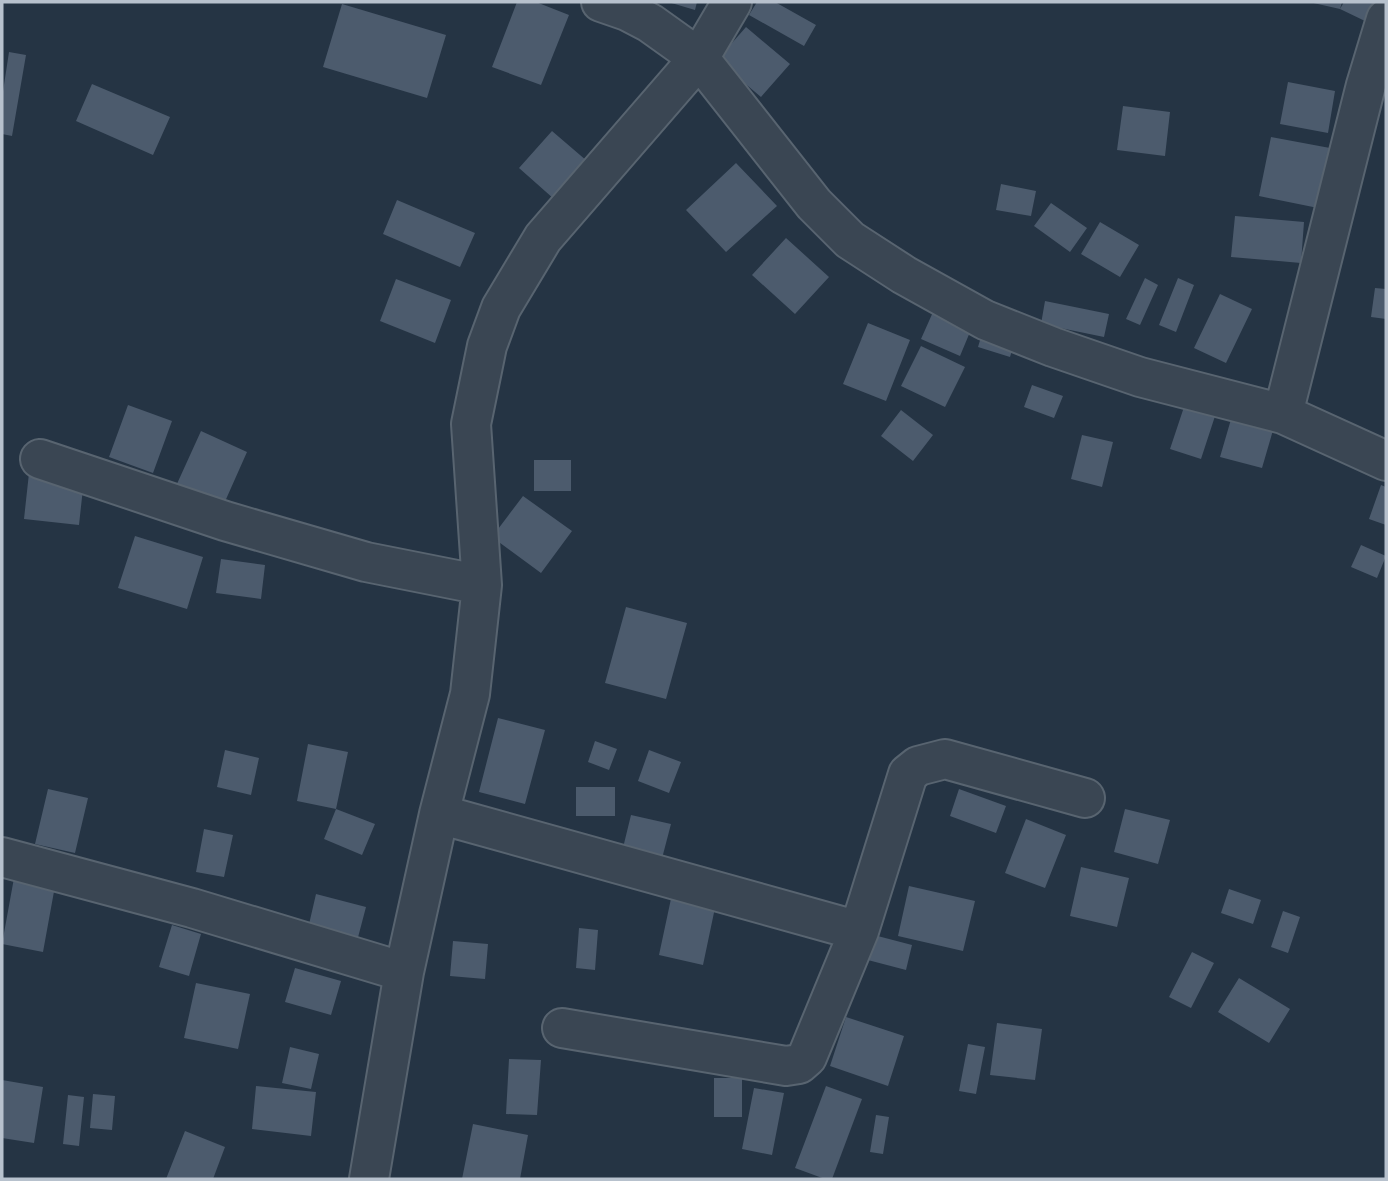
<svg xmlns="http://www.w3.org/2000/svg" width="1388" height="1181" font-family="Inter,sans-serif">
<style>
.building{fill:#4c5b6d}
.lines{fill:none;stroke-linecap:round;stroke-linejoin:round}
.minor-casing{stroke:#586470;stroke-width:42}
.minor{stroke:#3a4653;stroke-width:38}
</style>
<rect width="100%" height="100%" fill="#253444"/>
<path class="building" d="M 517,2 L 536,2 L 569,15 L 541,85 L 492,67 Z
M 668,2 L 697,2 L 695,10 Z
M 757,2 L 775,2 L 816,25 L 804,46 L 749,15 Z
M 1309,2 L 1342,2 L 1340,9 L 1344,2 L 1374,2 L 1365,21 L 1340,9 Z
M 342,4 L 446,35 L 427,98 L 323,67 Z
M 746,27 L 790,64 L 761,97 L 717,60 Z
M 9,52 L 26,55 L 12,136 L 2,134 L 2,98 Z
M 1288,82 L 1335,91 L 1328,133 L 1280,124 Z
M 92,84 L 170,117 L 153,155 L 76,121 Z
M 1123,106 L 1170,112 L 1165,156 L 1117,150 Z
M 552,131 L 587,161 L 554,199 L 519,168 Z
M 1271,137 L 1330,148 L 1318,208 L 1259,196 Z
M 736,163 L 777,206 L 726,252 L 686,210 Z
M 1001,184 L 1036,191 L 1031,216 L 996,210 Z
M 397,200 L 475,233 L 460,267 L 383,234 Z
M 1051,203 L 1087,228 L 1070,252 L 1034,226 Z
M 1235,216 L 1304,222 L 1301,263 L 1231,257 Z
M 1100,222 L 1139,245 L 1120,277 L 1081,254 Z
M 786,238 L 829,277 L 795,314 L 752,275 Z
M 1145,278 L 1158,285 L 1140,325 L 1126,319 Z
M 1178,278 L 1194,285 L 1176,332 L 1159,325 Z
M 396,279 L 451,300 L 435,343 L 380,321 Z
M 1375,288 L 1386,289 L 1386,319 L 1371,317 Z
M 1220,294 L 1252,309 L 1226,363 L 1194,348 Z
M 1045,301 L 1109,314 L 1104,337 L 1041,324 Z
M 937,303 L 975,320 L 960,356 L 921,339 Z
M 868,323 L 910,340 L 886,401 L 843,384 Z
M 984,327 L 1016,337 L 1010,357 L 978,347 Z
M 921,346 L 965,367 L 945,407 L 901,386 Z
M 1032,385 L 1063,396 L 1054,418 L 1024,407 Z
M 1186,401 L 1217,410 L 1201,459 L 1170,449 Z
M 128,405 L 172,421 L 153,473 L 109,457 Z
M 1234,409 L 1276,420 L 1262,468 L 1220,457 Z
M 901,410 L 933,435 L 913,461 L 881,436 Z
M 201,431 L 247,452 L 223,506 L 176,486 Z
M 1082,435 L 1113,442 L 1102,487 L 1071,479 Z
M 534,460 L 571,460 L 571,491 L 534,491 Z
M 29,473 L 84,479 L 79,525 L 24,519 Z
M 1381,485 L 1386,487 L 1386,525 L 1369,519 Z
M 523,496 L 572,531 L 541,573 L 492,537 Z
M 135,536 L 203,557 L 187,609 L 118,588 Z
M 1361,545 L 1386,556 L 1377,578 L 1351,567 Z
M 221,559 L 265,565 L 261,599 L 216,593 Z
M 626,607 L 687,623 L 666,699 L 605,683 Z
M 498,718 L 545,730 L 525,804 L 479,792 Z
M 595,741 L 617,749 L 609,770 L 588,762 Z
M 308,744 L 348,752 L 336,809 L 297,801 Z
M 225,750 L 259,758 L 251,795 L 217,787 Z
M 649,750 L 681,762 L 669,793 L 638,781 Z
M 576,787 L 615,787 L 615,816 L 576,816 Z
M 48,789 L 88,798 L 75,853 L 35,844 Z
M 959,789 L 1006,806 L 996,833 L 950,816 Z
M 336,809 L 375,824 L 362,855 L 324,839 Z
M 1125,809 L 1170,820 L 1158,864 L 1114,852 Z
M 631,815 L 671,824 L 660,866 L 621,856 Z
M 1026,819 L 1066,835 L 1045,888 L 1005,873 Z
M 204,829 L 233,835 L 224,877 L 196,872 Z
M 1081,867 L 1129,878 L 1117,927 L 1070,916 Z
M 14,878 L 55,886 L 43,952 L 2,944 Z
M 909,886 L 975,901 L 963,951 L 898,936 Z
M 1229,889 L 1261,900 L 1253,924 L 1221,913 Z
M 316,894 L 366,907 L 356,945 L 307,933 Z
M 672,894 L 716,903 L 703,965 L 659,955 Z
M 1283,911 L 1300,917 L 1288,953 L 1271,947 Z
M 172,925 L 201,934 L 189,976 L 159,967 Z
M 579,928 L 598,930 L 595,970 L 576,968 Z
M 870,934 L 912,945 L 906,970 L 864,959 Z
M 453,941 L 488,944 L 485,979 L 450,976 Z
M 1192,952 L 1214,963 L 1191,1008 L 1169,997 Z
M 295,968 L 341,981 L 331,1015 L 285,1002 Z
M 1239,978 L 1290,1009 L 1269,1043 L 1218,1012 Z
M 196,983 L 250,994 L 238,1049 L 184,1038 Z
M 846,1017 L 904,1036 L 888,1086 L 830,1066 Z
M 997,1023 L 1042,1029 L 1035,1080 L 990,1075 Z
M 968,1044 L 985,1047 L 976,1094 L 959,1091 Z
M 290,1047 L 319,1054 L 311,1089 L 282,1083 Z
M 509,1059 L 541,1060 L 537,1115 L 506,1114 Z
M 714,1078 L 742,1078 L 742,1117 L 714,1117 Z
M 2,1080 L 43,1087 L 34,1143 L 2,1138 Z
M 256,1086 L 316,1092 L 311,1136 L 252,1129 Z
M 826,1086 L 862,1099 L 832,1179 L 825,1179 L 795,1168 Z
M 754,1088 L 784,1093 L 772,1155 L 742,1149 Z
M 93,1094 L 115,1096 L 112,1130 L 90,1128 Z
M 68,1095 L 84,1097 L 79,1146 L 63,1144 Z
M 876,1115 L 889,1117 L 883,1154 L 870,1152 Z
M 473,1124 L 528,1135 L 520,1179 L 462,1179 Z
M 185,1131 L 225,1147 L 213,1179 L 166,1179 Z"/>
<g class="lines">
<g class="minor-casing">
<path id="minor" d="M 601,2 L 627,11 L 650,23 L 699,58 L 814,204 L 850,240 L 904,275 L 985,320 L 1053,347 L 1140,377 L 1283,414 L 1386,461
M 1283,414 L 1366,85 L 1386,19
M 40,459 L 225,521 L 366,562 L 482,585
M 439,814 L 859,931
M 2,857 L 192,908 L 404,972
M 562,1028 L 786,1066 L 799,1064 L 807,1057 L 859,931 L 908,774 L 918,766 L 945,759 L 1085,798
M 369,1179 L 404,972 L 439,814 L 470,694 L 482,585 L 471,424 L 487,346 L 501,308 L 543,238 L 699,58 L 732,2"/>
</g>
<use href="#minor" class="minor"/>
</g>
<rect width="1388" height="1181" fill="none" stroke="#b7c1cd" stroke-width="7"/>
</svg>
